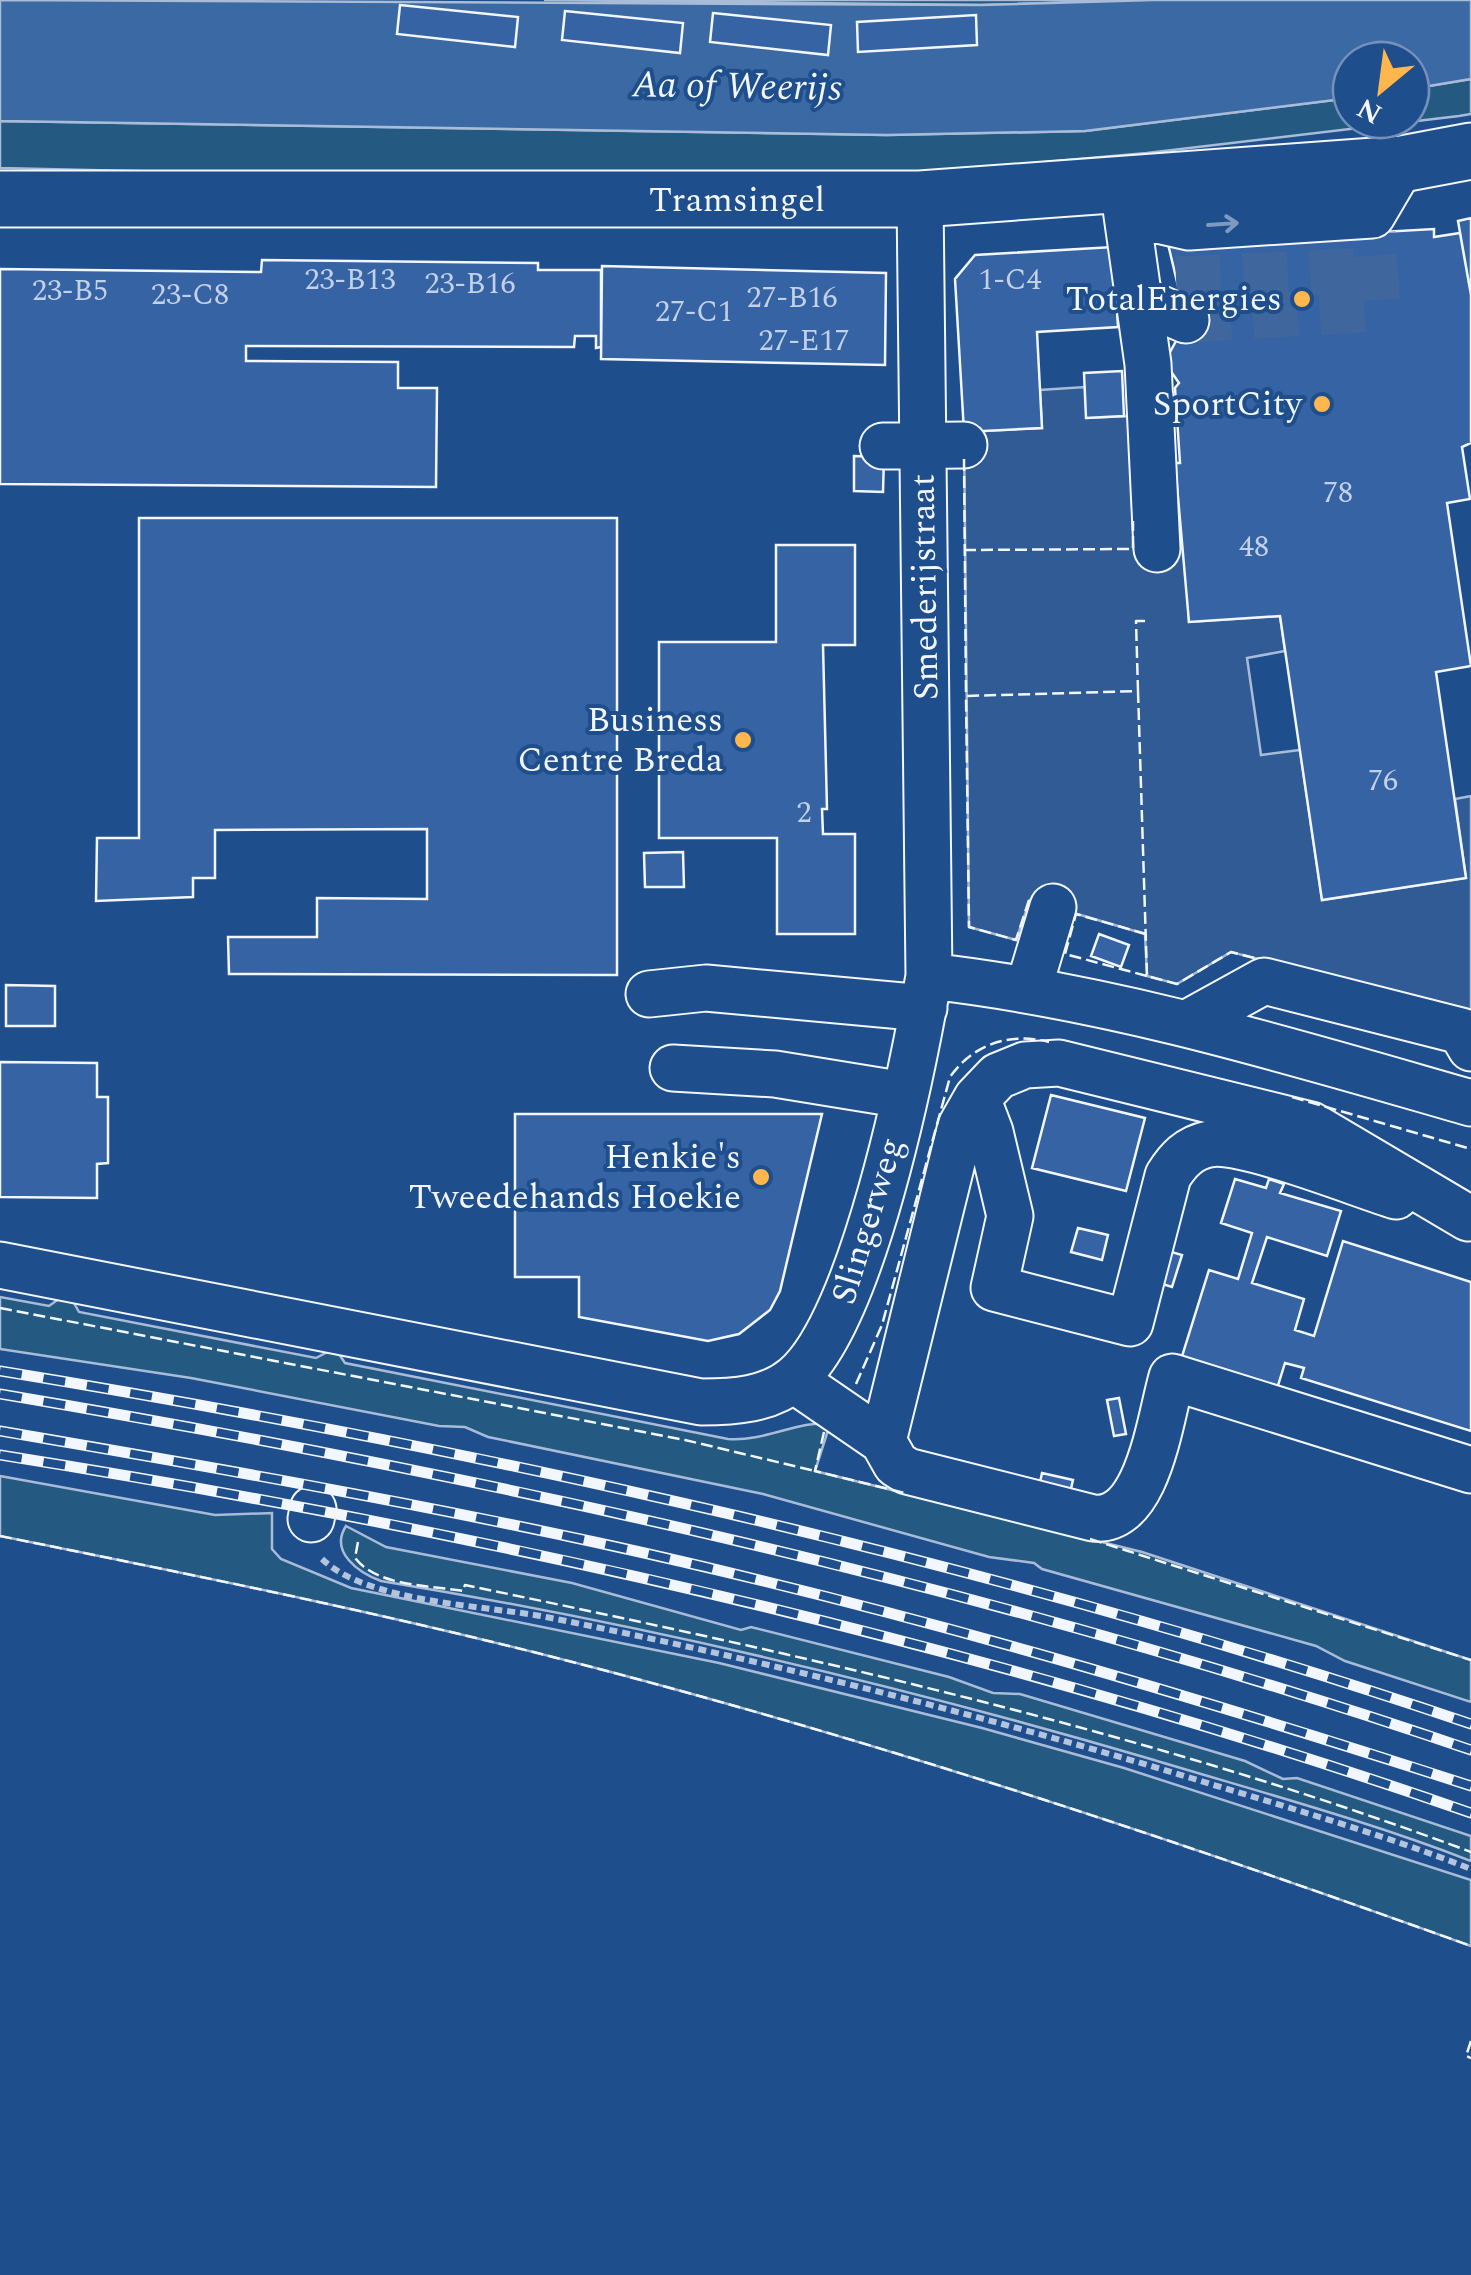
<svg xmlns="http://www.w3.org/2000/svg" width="1471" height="2275" font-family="Spectral,serif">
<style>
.green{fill:#245a82;stroke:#a8bbd7;stroke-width:2.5}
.parking{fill:#305b95;stroke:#a8bbd7;stroke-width:2.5}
.water{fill:#3b69a3;stroke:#a8bbd7;stroke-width:2.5}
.building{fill:#3563a3;stroke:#f2f6ff;stroke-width:2.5}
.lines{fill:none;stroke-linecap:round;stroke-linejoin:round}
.minor-tunnel{stroke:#3f679d;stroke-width:45;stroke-dasharray:45 22;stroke-linecap:butt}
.minor-casing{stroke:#f2f6ff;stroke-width:49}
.major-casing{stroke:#f2f6ff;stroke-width:59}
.path{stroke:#b3c4dc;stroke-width:6;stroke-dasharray:8 5;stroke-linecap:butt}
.minor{stroke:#1f4e8c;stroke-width:45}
.major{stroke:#1f4e8c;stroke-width:55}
.rail-casing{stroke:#f2f6ff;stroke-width:11}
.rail{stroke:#1f4e8c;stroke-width:8;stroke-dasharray:22;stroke-linecap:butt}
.fence{stroke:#f2f6ff;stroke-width:2.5;stroke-dasharray:12 5;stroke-linecap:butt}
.oneway{stroke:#7e9ac0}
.poi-dot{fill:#ffb74d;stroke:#1f4e8c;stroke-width:4}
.labels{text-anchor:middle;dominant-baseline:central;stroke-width:8;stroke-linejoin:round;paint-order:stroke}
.number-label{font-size:30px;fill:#c3d1e8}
.street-label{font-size:35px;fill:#f2f6ff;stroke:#1f4e8c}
.poi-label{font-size:35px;fill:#f2f6ff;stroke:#1f4e8c;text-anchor:end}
.water-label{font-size:38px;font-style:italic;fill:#f2f6ff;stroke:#1f4e8c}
</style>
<rect width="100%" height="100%" fill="#1f4e8c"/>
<path class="green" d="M 544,0 L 1153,0 L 981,5 Z
M 1471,79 L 1471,114 L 1459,116 L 1147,153 L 930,172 L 269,174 L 0,168 L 0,121 L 887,135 L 1085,131 L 1351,98 L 1351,120 L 1411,120 L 1411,89 Z
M 63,1296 L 70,1296 L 79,1312 L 316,1358 L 335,1348 L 345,1363 L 728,1439 C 765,1442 798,1420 830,1424 L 815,1471 L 1142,1552 L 1471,1660 L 1471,1702 L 1345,1661 L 1316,1646 L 1042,1569 L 1034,1563 L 989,1557 L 763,1494 L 488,1437 L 465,1427 L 439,1426 L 191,1378 L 0,1349 L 0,1297 L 49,1306 Z
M 0,1476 L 215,1515 L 272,1513 L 272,1549 L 281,1559 L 351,1588 L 719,1663 L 982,1728 L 1124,1768 L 1471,1880 L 1471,1946 C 1187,1844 899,1748 607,1671 C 407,1618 204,1577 0,1536 Z
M 346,1526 L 386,1547 L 572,1583 L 741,1630 L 751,1627 L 949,1677 L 993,1693 L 1020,1694 L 1245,1761 L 1283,1779 L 1297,1778 L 1471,1836 L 1471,1861 C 1368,1821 1260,1792 1154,1760 C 899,1685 643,1624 381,1581 C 359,1573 329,1552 346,1526 Z"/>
<path class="parking" d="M 1085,387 L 1087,418 L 1128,416 L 1134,549 L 1185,549 L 1189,622 L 1280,616 L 1285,651 L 1247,658 L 1261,755 L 1300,750 L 1322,900 L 1466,878 L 1455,799 L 1471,796 L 1471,1013 L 1231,952 L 1177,984 L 1147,976 L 1145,934 L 1030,900 L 1016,940 L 969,927 L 964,432 L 1042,428 L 1040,390 Z"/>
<path class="water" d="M 0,0 L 981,5 L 1153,0 L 1471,0 L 1471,79 L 1411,89 L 1411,60 L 1351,60 L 1351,98 L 1085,131 L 887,135 L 0,121 Z"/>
<path class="building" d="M 400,5 L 518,17 L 515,47 L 397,34 Z
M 565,11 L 683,23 L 680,53 L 562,40 Z
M 713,13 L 831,25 L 828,55 L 710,42 Z
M 976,15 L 977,45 L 858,52 L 857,22 Z
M 1471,218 L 1471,295 L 1458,221 Z
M 1434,229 L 1434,237 L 1460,233 L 1471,295 L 1471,443 L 1462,447 L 1470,499 L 1447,503 L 1471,666 L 1436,672 L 1466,878 L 1322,900 L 1280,616 L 1189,622 L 1175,463 L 1180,463 L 1175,388 L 1179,383 L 1170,370 L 1169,354 L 1176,341 L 1189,332 L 1168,244 Z
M 1113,247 L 1118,327 L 1037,332 L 1042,428 L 964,432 L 955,279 L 975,255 Z
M 262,260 L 538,263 L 538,270 L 601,270 L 601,347 L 596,348 L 596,336 L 575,336 L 574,347 L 246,346 L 246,361 L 398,362 L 398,388 L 437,388 L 436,487 L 0,484 L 0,269 L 261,272 Z
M 602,266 L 886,273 L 885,365 L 601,359 Z
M 1122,371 L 1124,416 L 1086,418 L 1084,373 Z
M 854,456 L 884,457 L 883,492 L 854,491 Z
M 139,518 L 617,518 L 617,975 L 229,974 L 228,937 L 317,937 L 317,898 L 427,899 L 427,829 L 215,830 L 215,878 L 193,878 L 193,897 L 96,901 L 97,838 L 139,838 Z
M 776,545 L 855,545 L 855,645 L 823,645 L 827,809 L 822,809 L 823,834 L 855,834 L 855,934 L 777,934 L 777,838 L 659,838 L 659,642 L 776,642 Z
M 683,852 L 684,887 L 645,887 L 644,853 Z
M 1099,934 L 1129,945 L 1121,967 L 1091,956 Z
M 6,985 L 55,986 L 55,1026 L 6,1026 Z
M 0,1062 L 97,1063 L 97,1097 L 108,1097 L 108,1163 L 97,1164 L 97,1198 L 0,1197 Z
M 1051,1095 L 1145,1118 L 1126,1191 L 1032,1168 Z
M 515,1114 L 822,1114 L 780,1291 L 770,1310 L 739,1334 L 708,1341 L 579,1317 L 579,1277 L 515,1277 Z
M 1235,1179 L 1266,1188 L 1269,1179 L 1284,1184 L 1280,1193 L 1341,1211 L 1327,1256 L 1267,1237 L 1252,1283 L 1304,1299 L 1295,1330 L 1314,1336 L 1343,1241 L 1471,1282 L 1471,1431 L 1301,1378 L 1304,1368 L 1285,1363 L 1275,1395 L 1179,1366 L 1209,1270 L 1238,1279 L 1252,1233 L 1221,1223 Z
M 1078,1228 L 1108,1235 L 1102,1260 L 1071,1252 Z
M 1168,1251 L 1182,1255 L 1172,1287 L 1159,1283 Z
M 1119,1398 L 1126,1434 L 1114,1436 L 1107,1400 Z
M 1042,1473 L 1073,1480 L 1070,1493 L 1039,1487 Z"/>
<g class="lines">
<path class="minor-tunnel" d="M 1176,279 L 1376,270
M 1186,320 L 1378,309 L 1373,233"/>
<g class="minor-casing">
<path id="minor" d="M 1123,187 L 1148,364 L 1157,549
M 920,199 L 929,976
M 1127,213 L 1189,227 L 1372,215 L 1402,164
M 1140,300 L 1186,320
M 883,446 L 964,445
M 1029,987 L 1053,907
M 649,994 L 706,988 L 924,1008
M 1186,1024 L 1264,981 L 1461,1031 L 1471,1048
M 673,1068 L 775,1074 L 904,1095
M 977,1098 L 990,1132 L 1010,1216 L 994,1288 L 1130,1323 L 1168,1176 C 1178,1160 1189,1148 1209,1144 C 1243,1138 1357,1184 1396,1196
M 0,1265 L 701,1402 C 734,1402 769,1400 795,1378 C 863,1321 913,1068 929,976 C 1114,997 1293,1052 1471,1103
M 794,1380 L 883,1441 L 896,1464 L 907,1471 L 1093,1518 C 1148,1525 1160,1418 1172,1377 L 1471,1470
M 883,1441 L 961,1126 L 977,1098 L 998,1076 L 1025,1065 L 1059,1063 L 1311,1125 L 1468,1218
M 311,1519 L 313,1509"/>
</g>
<g class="major-casing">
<path id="major" d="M 0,199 L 920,199 L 1402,164 L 1471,151"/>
</g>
<path class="path" d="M 322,1559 C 368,1603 484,1605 546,1617 C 763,1660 979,1714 1191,1778 C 1285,1807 1380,1833 1471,1869"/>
<use href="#minor" class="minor"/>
<use href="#major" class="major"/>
<g class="rail-casing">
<path id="rail" d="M 0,1371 C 499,1452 992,1562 1471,1724
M 0,1394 C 500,1478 991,1587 1471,1750
M 0,1431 C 200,1465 400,1500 599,1543 C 894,1607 1184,1693 1471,1786
M 0,1455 C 498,1534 994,1647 1471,1813"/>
</g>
<use href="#rail" class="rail"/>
<path class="fence" d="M 964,459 L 966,696
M 964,550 L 1133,549 L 1133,521
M 1138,691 L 1147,976 L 1177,984 L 1231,952 L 1258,959
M 1029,900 L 1016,940 L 969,927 L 966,696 L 1138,691 L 1136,621 L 1149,621
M 1146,934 L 1076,914 L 1065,954 L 1147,976
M 1292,1097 L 1471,1149
M 0,1308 L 685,1440 L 815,1471
M 856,1384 L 882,1325 L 950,1077 C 973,1044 1010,1032 1049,1042
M 824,1432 L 815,1471 L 905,1493
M 0,1536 C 204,1577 407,1618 607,1671 C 899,1748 1187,1844 1471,1946
M 1090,1539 L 1471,1660
M 358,1542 L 355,1558 C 378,1587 429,1585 463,1591 L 465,1585 C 803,1655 1147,1731 1471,1852
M 1471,2041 L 1466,2056 L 1471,2058"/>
</g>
<defs><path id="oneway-shaft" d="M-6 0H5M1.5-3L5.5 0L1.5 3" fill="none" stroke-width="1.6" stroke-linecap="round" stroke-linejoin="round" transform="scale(2.5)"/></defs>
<use class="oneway" href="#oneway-shaft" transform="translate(1223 224) rotate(-4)"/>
<g class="poi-dot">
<circle cx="1302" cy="299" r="10"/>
<circle cx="1322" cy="404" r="10"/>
<circle cx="743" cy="740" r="10"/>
<circle cx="761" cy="1177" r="10"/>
</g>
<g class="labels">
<g class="number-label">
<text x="350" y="280">23-B13</text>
<text x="1010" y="280">1-C4</text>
<text x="470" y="284">23-B16</text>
<text x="70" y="291">23-B5</text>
<text x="190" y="295">23-C8</text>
<text x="792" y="298">27-B16</text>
<text x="694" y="312">27-C1</text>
<text x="804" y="341">27-E17</text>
<text x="1338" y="493">78</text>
<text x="1254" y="547">48</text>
<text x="1383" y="781">76</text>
<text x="804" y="813">2</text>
</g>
<g class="street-label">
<text x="737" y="200">Tramsingel</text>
<text transform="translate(925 587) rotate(-91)">Smederijstraat</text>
<text transform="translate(868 1221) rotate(-73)">Slingerweg</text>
</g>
<g class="poi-label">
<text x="1282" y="299">TotalEnergies</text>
<text x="1302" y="404">SportCity</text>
<text x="723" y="720">Business<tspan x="723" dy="40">Centre Breda</tspan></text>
<text x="741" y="1157">Henkie's<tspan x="741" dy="40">Tweedehands Hoekie</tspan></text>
</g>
<g class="water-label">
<text transform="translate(737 87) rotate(1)">Aa of Weerijs</text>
</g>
</g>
<g transform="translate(1381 90) rotate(209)"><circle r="48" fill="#1f4e8c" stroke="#7391ba" stroke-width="2.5"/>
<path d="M0-8L18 38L0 25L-18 38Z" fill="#ffb74d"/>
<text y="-15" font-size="28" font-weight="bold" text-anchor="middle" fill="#f2f6ff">N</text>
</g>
</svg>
